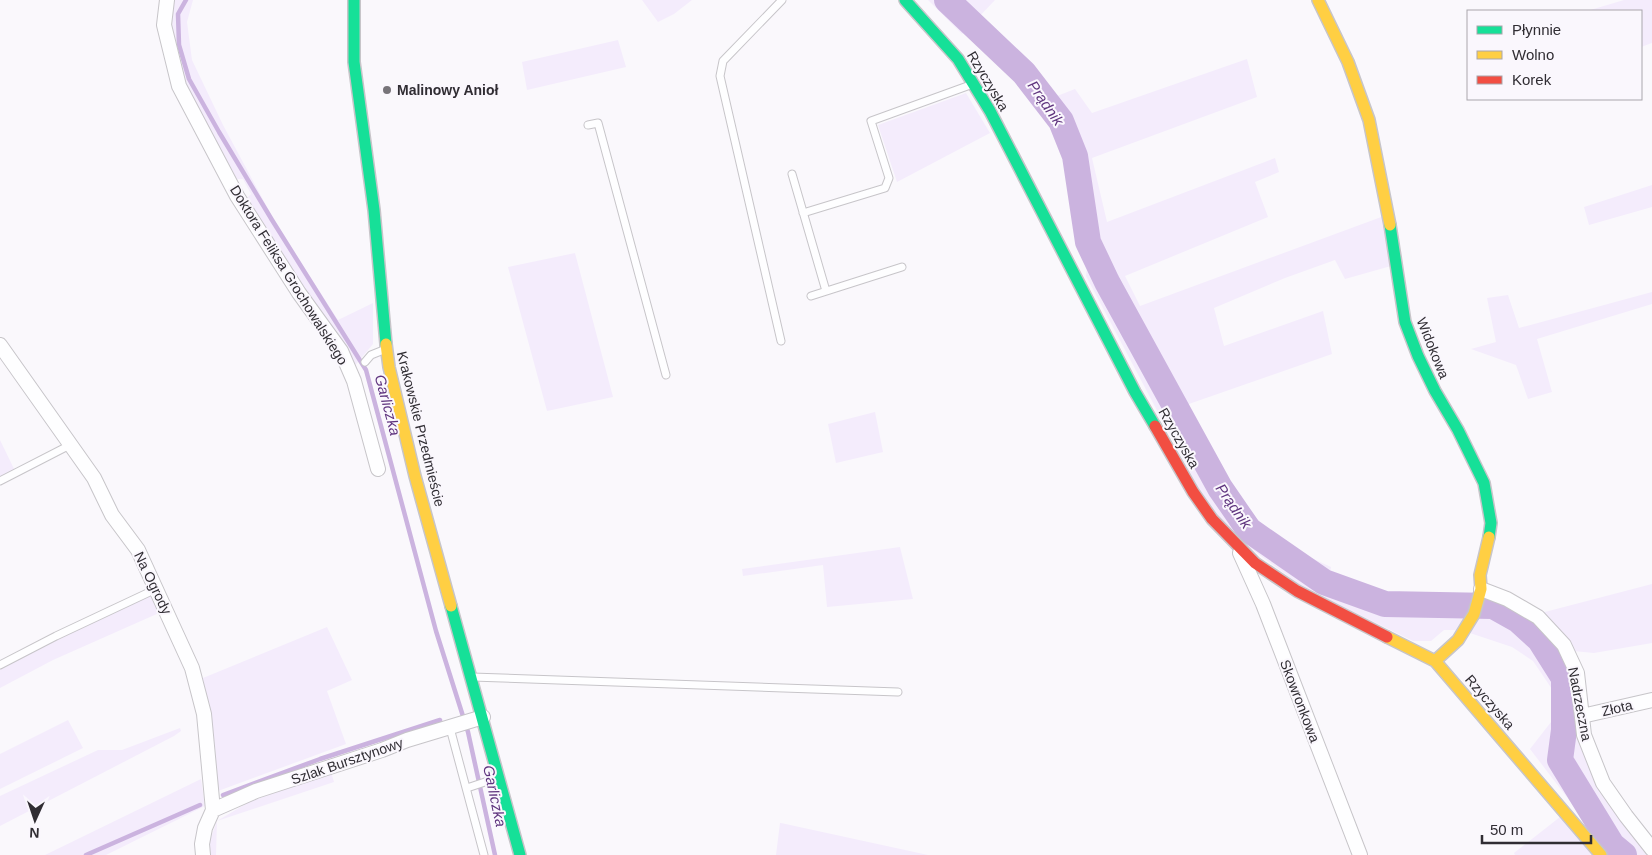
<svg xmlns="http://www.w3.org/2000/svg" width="1652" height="855" font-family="Arial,sans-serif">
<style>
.green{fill:#f4ecfc}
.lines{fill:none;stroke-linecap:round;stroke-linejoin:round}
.stream{stroke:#cbb3df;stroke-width:4.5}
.river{stroke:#cbb3df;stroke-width:26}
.lane-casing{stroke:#c7c5c9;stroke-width:9}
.street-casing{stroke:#c7c5c9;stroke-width:16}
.fast-casing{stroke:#c7c5c9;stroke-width:14}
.slow-casing{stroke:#c7c5c9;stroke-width:14}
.jam-casing{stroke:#c7c5c9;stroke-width:14}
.lane{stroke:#fefeff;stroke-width:7}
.street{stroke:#fefeff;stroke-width:14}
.fast{stroke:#16e098;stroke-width:11}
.slow{stroke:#ffcf43;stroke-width:11}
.jam{stroke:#f24e42;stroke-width:11}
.poi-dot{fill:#777479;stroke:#faf7fd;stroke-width:2}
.labels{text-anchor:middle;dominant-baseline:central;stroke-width:4;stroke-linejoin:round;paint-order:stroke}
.street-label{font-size:14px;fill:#302d33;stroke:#faf7fd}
.poi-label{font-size:14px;font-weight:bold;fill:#302d33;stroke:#faf7fd;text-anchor:start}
.water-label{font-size:15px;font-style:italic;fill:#5f347e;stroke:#faf7fd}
</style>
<rect width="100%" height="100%" fill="#faf8fc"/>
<path class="green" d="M 173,0 L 193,0 L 187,22 L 192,60 L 223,125 L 275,222 L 338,320 L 373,303 L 373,344 L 353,368 L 247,198 L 251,194 L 243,179 L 237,179 L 183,83 L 174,52 L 171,19 Z
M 642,0 L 692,0 L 674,14 L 658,22 Z
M 928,0 L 995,0 L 976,20 L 1011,57 L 998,62 L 966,31 L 962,34 Z
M 1624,0 L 1652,0 L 1652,43 L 1641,47 L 1641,11 L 1587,11 Z
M 618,40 L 626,67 L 527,90 L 522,62 Z
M 1247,59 L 1257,97 L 1092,158 L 1107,222 L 1275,158 L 1279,172 L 1255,182 L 1268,217 L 1125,276 L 1140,306 L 1384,216 L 1391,266 L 1345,279 L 1335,260 L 1285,278 L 1214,308 L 1224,346 L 1323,311 L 1332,354 L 1186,405 L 1241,502 L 1260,522 L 1294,550 L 1331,567 L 1330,574 L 1359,589 L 1502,620 L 1542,641 L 1563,662 L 1576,694 L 1580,738 L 1600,793 L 1652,855 L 1611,855 L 1530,749 L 1551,722 L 1554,692 L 1533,661 L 1512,647 L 1461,630 L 1444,630 L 1431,641 L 1413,641 L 1302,587 L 1245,544 L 1208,507 L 1086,276 L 1088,259 L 1073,172 L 1065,139 L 1044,102 L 1034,103 L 1016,73 L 1029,67 L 1039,83 L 1052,98 L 1075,89 L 1092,113 Z
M 966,93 L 990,133 L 897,182 L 878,125 Z
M 1652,185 L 1652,207 L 1589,225 L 1584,207 Z
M 575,253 L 613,397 L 547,411 L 508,267 Z
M 1652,292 L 1652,304 L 1537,339 L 1552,392 L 1528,399 L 1516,365 L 1471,349 L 1496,342 L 1487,298 L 1508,295 L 1519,328 Z
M 875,412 L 883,452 L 836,463 L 828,424 Z
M 0,440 L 17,475 L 0,484 Z
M 900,547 L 913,599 L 827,607 L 823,565 L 743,576 L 742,569 Z
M 1652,584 L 1652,643 L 1594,653 L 1573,651 L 1541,613 Z
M 149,593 L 159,613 L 53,660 L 0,688 L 0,665 Z
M 327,627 L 352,680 L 327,691 L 346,744 L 218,791 L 215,746 L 203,678 Z
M 68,720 L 83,748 L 0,789 L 0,754 Z
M 180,728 L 181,731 L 174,736 L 0,826 L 0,796 L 98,750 L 122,750 Z
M 331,772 L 334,782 L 217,821 L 216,855 L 211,855 L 209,843 L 217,821 L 249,802 Z
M 201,779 L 205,806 L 106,855 L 45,855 Z
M 1560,817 L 1593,855 L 1515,855 L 1514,853 Z
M 780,823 L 781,823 L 928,855 L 776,855 Z"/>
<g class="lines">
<path class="stream" d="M 186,0 L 178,14 L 179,45 L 189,79 L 219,132 L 272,220 L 366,370 L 436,631 L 468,732 L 495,855
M 223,795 L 320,759 L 440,720
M 86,855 L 200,805"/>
<path class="river" d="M 947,0 L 1024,73 L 1061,121 L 1075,156 L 1088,242 L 1107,282 L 1220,488 L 1249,530 L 1324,582 L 1385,604 L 1493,606 L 1518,620 L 1540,640 L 1564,678 L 1564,730 L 1560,760 L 1612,845 L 1624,855"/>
<g class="lane-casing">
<path id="lane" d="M 588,125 L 598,123 L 666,375
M 792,174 L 826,291
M 803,213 L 885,188 L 889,178 L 871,121 L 973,84
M 811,296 L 902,267
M 781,341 L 720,76 L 723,61 L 782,0
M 365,362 L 371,355 L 386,349
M 0,481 L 70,445
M 0,665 L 56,636 L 156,589
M 472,677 L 898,692
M 450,728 L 484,855
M 467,788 L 497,778"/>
</g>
<g class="street-casing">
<path id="street" d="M 167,0 L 164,25 L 179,86 L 237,196 L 299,293 L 341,351 L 354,381 L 378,469
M 0,345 L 94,478 L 112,515 L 138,550 L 192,668 L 204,714 L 213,810 L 205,828 L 202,844 L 203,855
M 1240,553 L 1263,604 L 1360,855
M 1481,589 L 1507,599 L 1538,617 L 1564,645 L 1577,673 L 1584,735 L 1603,783 L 1626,816 L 1652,849
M 1582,716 L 1652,700
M 213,810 L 256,791 L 382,750 L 407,740 L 483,717"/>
</g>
<g class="fast-casing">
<path id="fast" d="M 354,0 L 354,62 L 374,210 L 386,344
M 905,0 L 958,59 L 990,111 L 1135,392 L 1155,426
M 1390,225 L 1405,322 L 1418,356 L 1435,391 L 1458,430 L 1484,483 L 1491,523 L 1489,537
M 451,606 L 520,855"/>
</g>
<g class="slow-casing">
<path id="slow" d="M 1318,0 L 1348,62 L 1369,120 L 1390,225
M 386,344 L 389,367 L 415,476 L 451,606
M 1387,637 L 1435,661 L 1601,855
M 1435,661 L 1458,640 L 1474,614 L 1481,589 L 1480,575 L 1489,537"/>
</g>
<g class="jam-casing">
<path id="jam" d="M 1155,426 L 1193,492 L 1212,519 L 1255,563 L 1297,591 L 1387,637"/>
</g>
<use href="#lane" class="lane"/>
<use href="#street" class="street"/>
<use href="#fast" class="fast"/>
<use href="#slow" class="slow"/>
<use href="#jam" class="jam"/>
</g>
<circle class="poi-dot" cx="387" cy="90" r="5"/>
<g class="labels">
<g class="street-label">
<text transform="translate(988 81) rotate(59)">Rzyczyska</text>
<text transform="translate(289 275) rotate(58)">Doktora Feliksa Grochowalskiego</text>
<text transform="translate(1433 348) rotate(68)">Widokowa</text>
<text transform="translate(421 429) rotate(76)">Krakowskie Przedmieście</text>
<text transform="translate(1179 438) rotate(60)">Rzyczyska</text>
<text transform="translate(153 583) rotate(64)">Na Ogrody</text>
<text transform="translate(1300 701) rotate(69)">Skowronkowa</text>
<text transform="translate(1490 702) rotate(49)">Rzyczyska</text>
<text transform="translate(1580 704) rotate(79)">Nadrzeczna</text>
<text transform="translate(1617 708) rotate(-13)">Złota</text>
<text transform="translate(347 761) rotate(-19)">Szlak Bursztynowy</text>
</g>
<g class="poi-label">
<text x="397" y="90">Malinowy Anioł</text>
</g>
<g class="water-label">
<text transform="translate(1046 103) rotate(55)">Prądnik</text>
<text transform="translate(388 405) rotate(75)">Garliczka</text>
<text transform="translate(1234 506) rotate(55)">Prądnik</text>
<text transform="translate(495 796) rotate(78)">Garliczka</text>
</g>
</g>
<rect x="1467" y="10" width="175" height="90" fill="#faf7fd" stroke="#a9a6ac"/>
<rect x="1477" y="26" width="25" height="8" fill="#16e098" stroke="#a9a6ac"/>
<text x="1512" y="35" font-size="15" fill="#302d33">Płynnie</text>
<rect x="1477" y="51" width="25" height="8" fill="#ffcf43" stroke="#a9a6ac"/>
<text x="1512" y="60" font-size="15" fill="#302d33">Wolno</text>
<rect x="1477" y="76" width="25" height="8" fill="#f24e42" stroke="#a9a6ac"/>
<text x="1512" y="85" font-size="15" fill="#302d33">Korek</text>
<g transform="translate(35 820) rotate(183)" stroke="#faf7fd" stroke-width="4" paint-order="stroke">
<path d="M0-4L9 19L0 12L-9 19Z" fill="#302d33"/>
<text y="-8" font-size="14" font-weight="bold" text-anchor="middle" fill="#302d33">N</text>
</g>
<path d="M1482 835v8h109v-8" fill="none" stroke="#302d33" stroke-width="2.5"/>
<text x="1490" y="835" font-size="15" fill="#302d33" stroke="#faf7fd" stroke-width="4" paint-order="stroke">50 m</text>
</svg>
